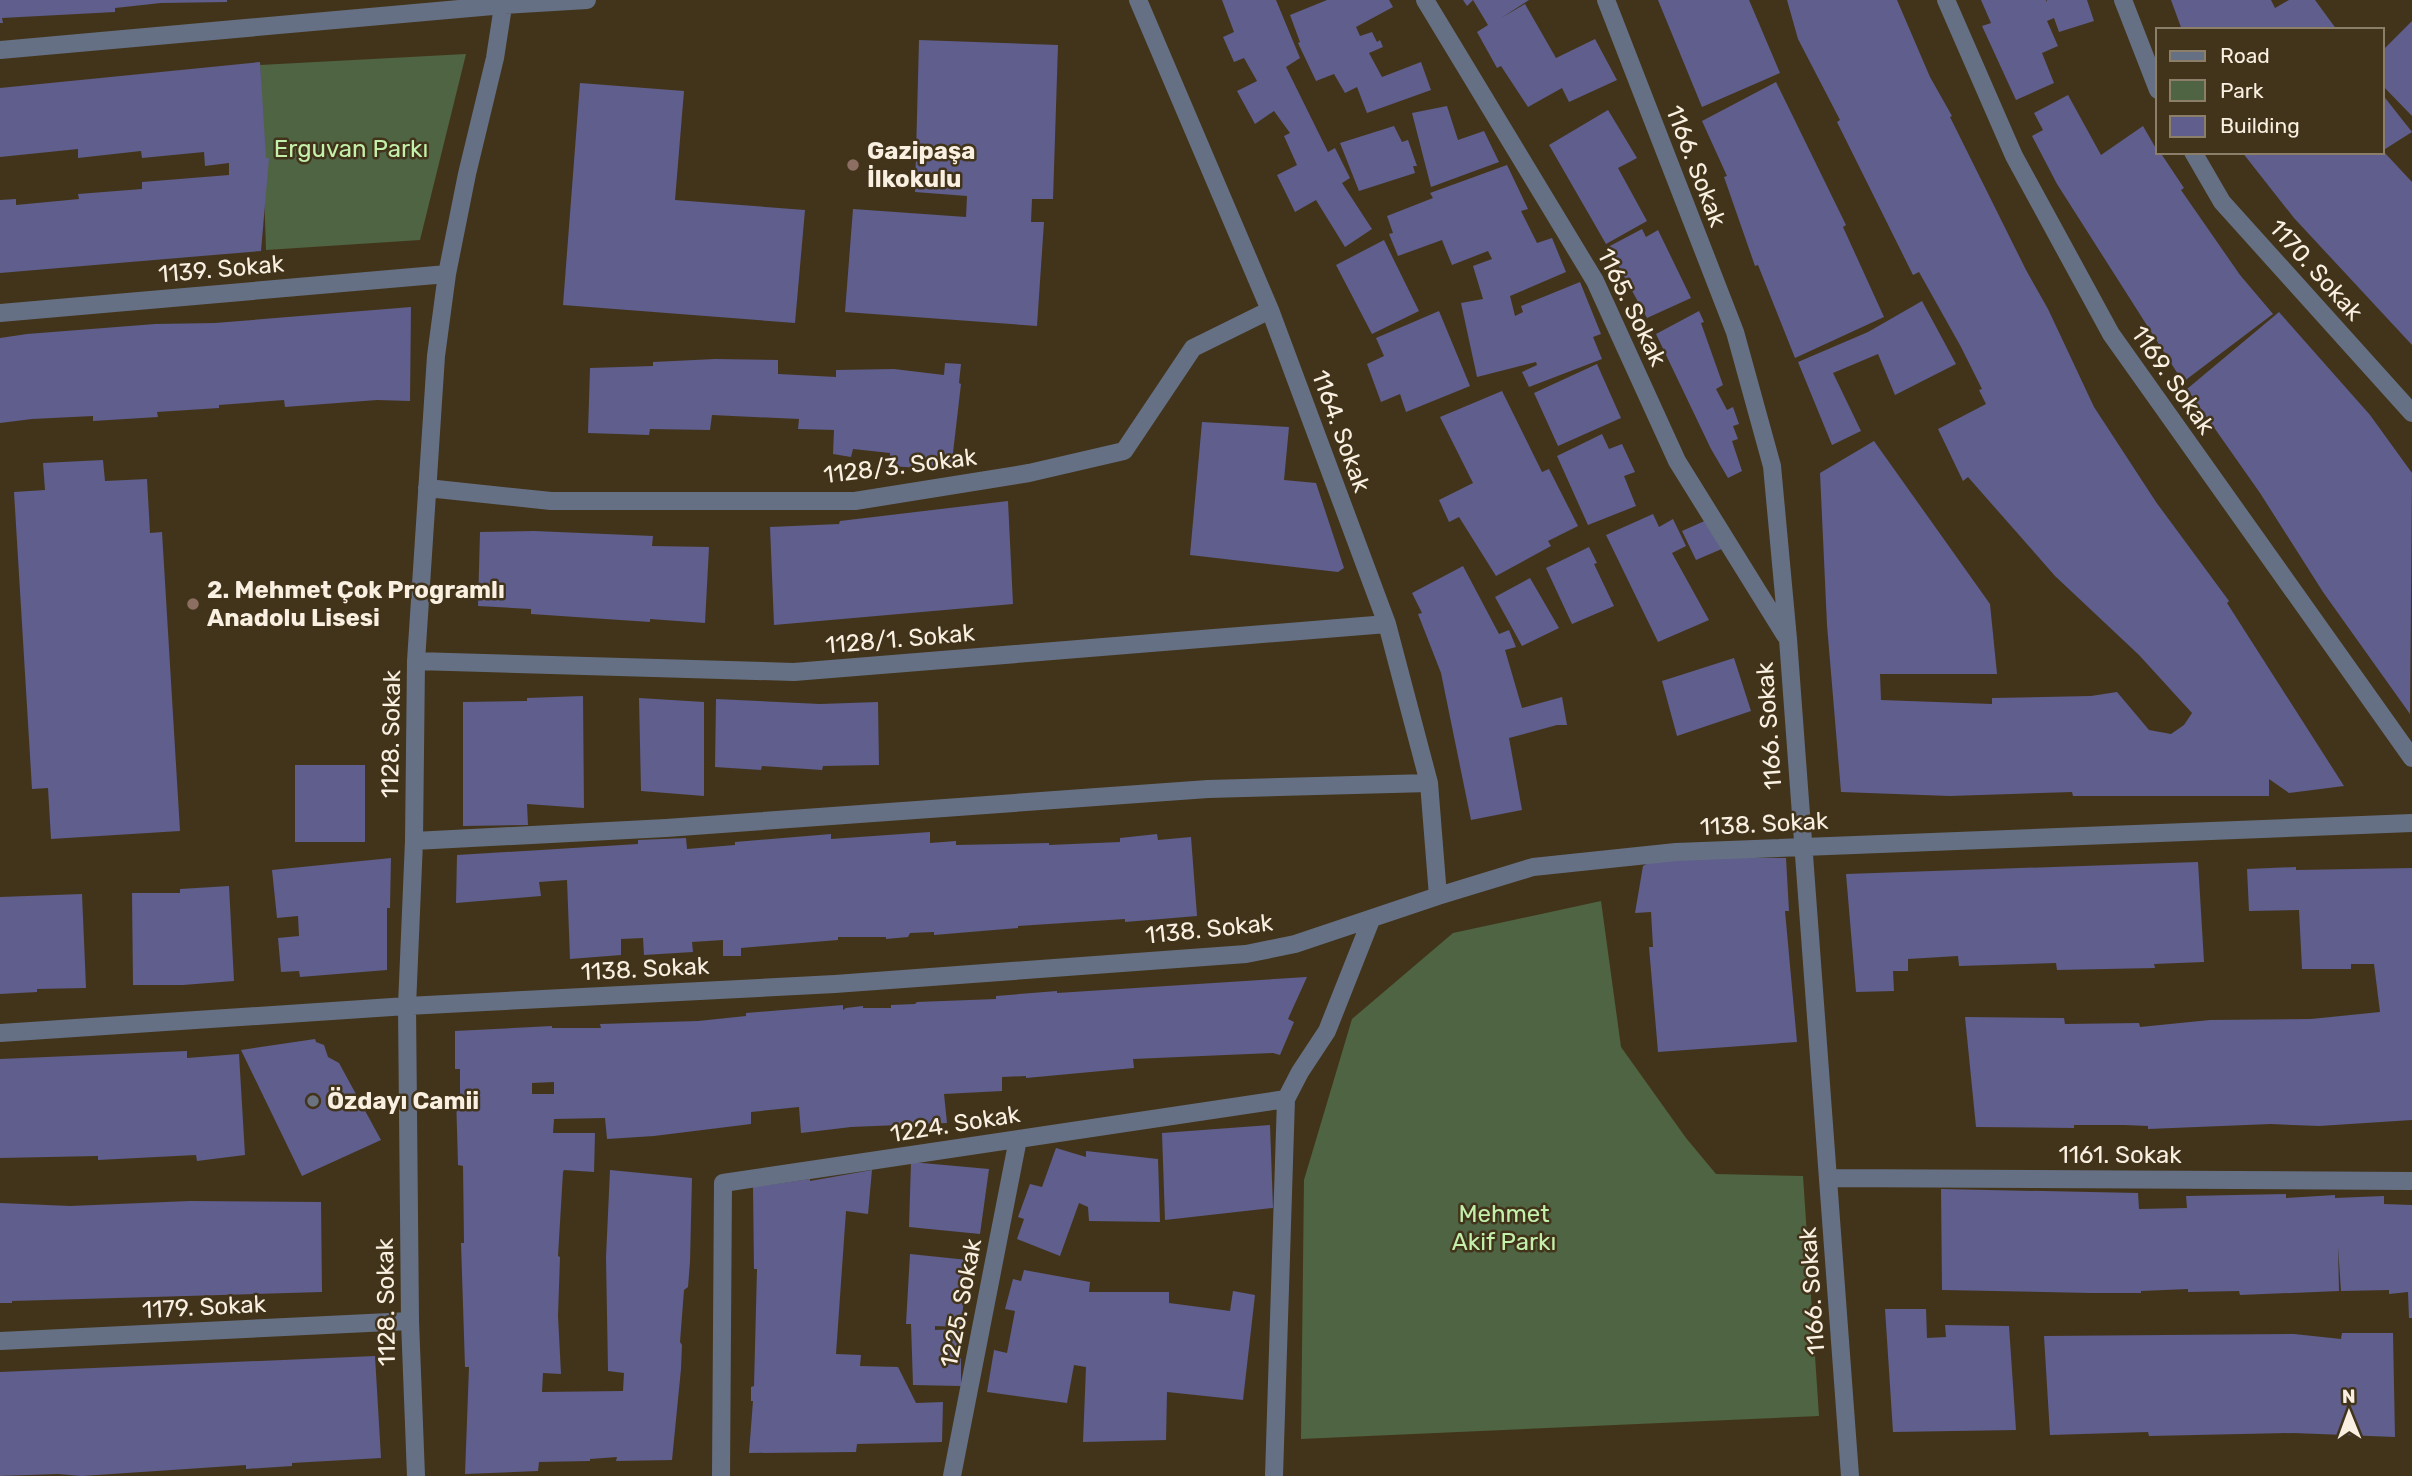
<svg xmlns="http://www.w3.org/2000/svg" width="2412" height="1476" font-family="Rubik,sans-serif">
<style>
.green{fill:#4f6443}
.building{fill:#5f5e8d;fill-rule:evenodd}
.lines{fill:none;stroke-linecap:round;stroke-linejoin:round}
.minor{stroke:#667084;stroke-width:18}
.education-dot{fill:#8d6e63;stroke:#42341b;stroke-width:2.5}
.worship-dot{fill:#6b7280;stroke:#42341b;stroke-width:2.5}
.labels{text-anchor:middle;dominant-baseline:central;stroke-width:5;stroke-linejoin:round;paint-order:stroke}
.park-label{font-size:24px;fill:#c3f1ab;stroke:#42341b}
.poi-label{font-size:24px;font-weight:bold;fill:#f9f0e1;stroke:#42341b;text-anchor:start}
.street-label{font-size:24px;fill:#f9f0e1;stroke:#42341b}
</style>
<rect width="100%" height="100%" fill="#42341b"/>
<path class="green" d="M 466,54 L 420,240 L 266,250 L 260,65 Z
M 1601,901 L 1621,1047 L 1686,1138 L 1716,1174 L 1803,1176 L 1819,1416 L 1301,1439 L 1304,1180 L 1352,1019 L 1453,933 Z"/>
<path class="building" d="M 0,0 L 227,0 L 227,2 L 161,3 L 115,8 L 115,12 L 2,18 L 3,23 L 0,23 Z
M 1222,0 L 1276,0 L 1300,58 L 1286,67 L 1328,152 L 1335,148 L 1350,178 L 1342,183 L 1372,229 L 1345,247 L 1316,200 L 1295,212 L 1277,175 L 1297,165 L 1284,136 L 1290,133 L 1274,111 L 1255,124 L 1237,91 L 1257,81 L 1244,58 L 1234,62 L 1223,37 L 1234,32 Z
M 1327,0 L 1389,0 L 1393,7 L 1356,27 L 1360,36 L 1372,32 L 1377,42 L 1380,40 L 1383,47 L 1369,53 L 1382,77 L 1421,62 L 1431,90 L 1367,113 L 1357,87 L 1345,93 L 1334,74 L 1316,81 L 1298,43 L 1300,42 L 1290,15 Z
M 1463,0 L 1529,0 L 1501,18 L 1525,4 L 1556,58 L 1595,39 L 1617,80 L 1569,102 L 1562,88 L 1528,107 L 1501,66 L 1497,68 L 1477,32 L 1488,25 L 1473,0 L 1467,6 Z
M 1658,0 L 1749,0 L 1780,73 L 1702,107 Z
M 1787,0 L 1897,0 L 1930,77 L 1952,116 L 1950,117 L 2026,270 L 2048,309 L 2094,407 L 2156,502 L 2229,601 L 2227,603 L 2344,786 L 2289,793 L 2269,779 L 2269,796 L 2073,796 L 2072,792 L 1950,796 L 1841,792 L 1827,625 L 1820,473 L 1874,441 L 1990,604 L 1997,674 L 1880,674 L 1881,700 L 1992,704 L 1992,698 L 2091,696 L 2117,692 L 2149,730 L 2171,734 L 2184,725 L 2192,713 L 2139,655 L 2055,576 L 1968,477 L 1963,481 L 1938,429 L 1986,404 L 1979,390 L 1982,389 L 1961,347 L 1919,272 L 1913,275 L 1837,122 L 1840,120 L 1798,39 Z
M 1981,0 L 2046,0 L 2047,2 L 2047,0 L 2087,0 L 2094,21 L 2059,32 L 2054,18 L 2047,21 L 2058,46 L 2042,53 L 2054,83 L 2016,100 L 1982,26 L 1991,23 Z
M 2171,0 L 2271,0 L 2275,8 L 2289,0 L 2315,0 L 2337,30 L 2182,30 Z
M 2412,21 L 2412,116 L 2382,85 L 2382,51 Z
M 919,40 L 1058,45 L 1053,199 L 1032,199 L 1031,222 L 1044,222 L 1037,326 L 845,312 L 853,209 L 966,217 L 967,196 L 915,192 Z
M 260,62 L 266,158 L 269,158 L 261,251 L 0,273 L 0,200 L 16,199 L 16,205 L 79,199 L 78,194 L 142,189 L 142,182 L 229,175 L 229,163 L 205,166 L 204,152 L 142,158 L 141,151 L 78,158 L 78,149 L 0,157 L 0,88 Z
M 1776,82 L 1846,225 L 1843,227 L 1884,317 L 1795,358 L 1758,265 L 1755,266 L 1724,177 L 1727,176 L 1702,121 Z
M 580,83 L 684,91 L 675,200 L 805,210 L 795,323 L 563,305 Z
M 2382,94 L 2412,132 L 2382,151 Z
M 2068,95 L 2101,155 L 2143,126 L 2158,152 L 2160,152 L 2184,188 L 2181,190 L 2240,275 L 2273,314 L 2183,382 L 2057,184 L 2032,136 L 2043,130 L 2034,113 Z
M 1447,106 L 1458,140 L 1484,131 L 1499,162 L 1431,187 L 1412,113 Z
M 1608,110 L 1637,158 L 1618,168 L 1647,221 L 1606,244 L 1549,145 Z
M 1394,126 L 1402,142 L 1408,140 L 1417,166 L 1413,166 L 1415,173 L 1359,191 L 1340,143 Z
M 2242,152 L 2384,152 L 2412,182 L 2412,345 L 2294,218 Z
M 1507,165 L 1528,209 L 1521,211 L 1537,243 L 1552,238 L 1566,272 L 1510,296 L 1515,316 L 1523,312 L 1521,306 L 1580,282 L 1601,334 L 1593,337 L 1602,359 L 1529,387 L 1522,372 L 1537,365 L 1536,362 L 1477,377 L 1461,303 L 1483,299 L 1473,266 L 1492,259 L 1488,251 L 1452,265 L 1442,240 L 1398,256 L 1389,234 L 1393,233 L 1387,216 L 1433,198 L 1430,193 Z
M 1642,229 L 1646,237 L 1658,230 L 1691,298 L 1647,318 L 1608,247 Z
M 1384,240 L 1419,311 L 1372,334 L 1336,265 Z
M 1922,301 L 1956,364 L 1895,395 L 1878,354 L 1833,373 L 1861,431 L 1832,445 L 1798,362 L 1868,332 Z
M 411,307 L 410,401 L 377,400 L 285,407 L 284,400 L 219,405 L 219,408 L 157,412 L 158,417 L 93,421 L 93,416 L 32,419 L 0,423 L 0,338 L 27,334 L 155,324 L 215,323 Z
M 1439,311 L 1470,386 L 1406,412 L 1400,394 L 1381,402 L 1367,364 L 1384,356 L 1376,338 Z
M 1699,311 L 1704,322 L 1701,323 L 1723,385 L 1716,389 L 1727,410 L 1733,407 L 1739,424 L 1733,426 L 1738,439 L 1732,441 L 1742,471 L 1728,478 L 1711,449 L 1656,334 Z
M 2279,312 L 2370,415 L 2412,473 L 2410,714 L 2323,592 L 2260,493 L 2187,389 Z
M 715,359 L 778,360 L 778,374 L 836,377 L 836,370 L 894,369 L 944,375 L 945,363 L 961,364 L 959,383 L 961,384 L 951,470 L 890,466 L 890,453 L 853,449 L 851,457 L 833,454 L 834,430 L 798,429 L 799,419 L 712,415 L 710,430 L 650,429 L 649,435 L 588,433 L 590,368 L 653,366 L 653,362 Z
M 1597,364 L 1621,418 L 1558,446 L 1534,393 Z
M 1502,391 L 1542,472 L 1549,469 L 1578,526 L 1548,541 L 1551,546 L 1496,576 L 1459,517 L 1449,522 L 1439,500 L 1473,483 L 1440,417 Z
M 1202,422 L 1289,427 L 1284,480 L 1316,483 L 1344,568 L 1338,572 L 1190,555 Z
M 1602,434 L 1609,449 L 1622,444 L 1635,472 L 1624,476 L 1636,506 L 1588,525 L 1557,456 Z
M 103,460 L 105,481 L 147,479 L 150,533 L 162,532 L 180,831 L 51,839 L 48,788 L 32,789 L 14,492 L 45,490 L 43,463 Z
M 1008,501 L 1013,604 L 774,625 L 770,527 L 839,524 L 840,521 Z
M 1653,514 L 1659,527 L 1673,519 L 1686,546 L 1672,553 L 1709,620 L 1658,642 L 1606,535 Z
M 1709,519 L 1724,548 L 1696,560 L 1682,531 Z
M 534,531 L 653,536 L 652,546 L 709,547 L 705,623 L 650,619 L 650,622 L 531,614 L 531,609 L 478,606 L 480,532 Z
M 1589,547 L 1597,563 L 1594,564 L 1614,606 L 1572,624 L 1546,568 Z
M 1463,566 L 1499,634 L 1509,630 L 1516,647 L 1505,650 L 1522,708 L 1562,697 L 1567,725 L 1557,725 L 1509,738 L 1522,810 L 1471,820 L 1441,673 L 1418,614 L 1422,613 L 1412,593 Z
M 1530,578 L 1559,628 L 1522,646 L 1495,597 Z
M 1734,658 L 1751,711 L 1677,736 L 1662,681 Z
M 583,696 L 584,808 L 527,804 L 528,825 L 463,826 L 463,702 L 527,701 L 527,698 Z
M 639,698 L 704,702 L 704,796 L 641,791 Z
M 716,699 L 820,704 L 878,702 L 879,765 L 823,766 L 822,770 L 762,766 L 761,770 L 715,767 Z
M 295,765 L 365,765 L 365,842 L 295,842 Z
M 930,832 L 930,843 L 956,841 L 956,845 L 1049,843 L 1049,845 L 1120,842 L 1120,838 L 1157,834 L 1158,840 L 1191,837 L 1197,916 L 1125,922 L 1125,919 L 1018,926 L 1018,928 L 934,935 L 934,932 L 910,933 L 908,937 L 886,939 L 886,937 L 838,937 L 838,940 L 741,948 L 741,956 L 723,956 L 723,940 L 692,942 L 693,952 L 644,955 L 643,938 L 621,939 L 621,955 L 570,959 L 567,880 L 539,882 L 541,896 L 456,903 L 457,855 L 638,844 L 638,840 L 686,838 L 687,849 L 735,845 L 735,842 L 831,834 L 831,839 Z
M 391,858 L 390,908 L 387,908 L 387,970 L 300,977 L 299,971 L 281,972 L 278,938 L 299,936 L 298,916 L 277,918 L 272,870 Z
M 1657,858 L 1786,858 L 1789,911 L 1785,911 L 1797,1042 L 1658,1052 L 1649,947 L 1653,947 L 1651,912 L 1635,913 L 1643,866 Z
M 2198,862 L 2204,962 L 2154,964 L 2155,968 L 2057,970 L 2056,963 L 1959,966 L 1958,956 L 1908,959 L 1908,971 L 1893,971 L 1894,991 L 1856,992 L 1846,874 Z
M 2296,867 L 2296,870 L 2412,868 L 2412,1120 L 2319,1126 L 2271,1124 L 2148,1129 L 2148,1126 L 2125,1125 L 2074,1125 L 2074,1128 L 1976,1127 L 1965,1017 L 2064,1018 L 2065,1024 L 2139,1023 L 2140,1027 L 2210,1020 L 2311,1019 L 2380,1012 L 2374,964 L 2351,964 L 2351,969 L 2302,969 L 2299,910 L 2249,911 L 2247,869 Z
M 229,886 L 234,981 L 183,985 L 133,985 L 132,893 L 180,893 L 180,889 Z
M 82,894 L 86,988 L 37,989 L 37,992 L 0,994 L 0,897 Z
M 1307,977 L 1288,1019 L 1294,1022 L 1280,1055 L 1273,1053 L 1133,1059 L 1134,1068 L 1026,1078 L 1026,1076 L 1002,1077 L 1002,1091 L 944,1094 L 947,1123 L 851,1127 L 801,1133 L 799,1107 L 751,1112 L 751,1124 L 654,1136 L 607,1139 L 605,1118 L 554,1119 L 553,1133 L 595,1133 L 594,1172 L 564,1170 L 563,1172 L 558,1256 L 560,1257 L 558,1316 L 561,1374 L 543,1373 L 542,1392 L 623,1391 L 624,1373 L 608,1371 L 606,1257 L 610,1170 L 692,1178 L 690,1262 L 688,1287 L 684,1290 L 680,1342 L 682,1345 L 681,1369 L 672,1460 L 616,1461 L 617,1457 L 590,1459 L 590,1461 L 539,1462 L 538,1471 L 465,1474 L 469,1367 L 465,1367 L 461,1243 L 464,1243 L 463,1166 L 458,1165 L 456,1095 L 460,1096 L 460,1069 L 455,1069 L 455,1031 L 552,1026 L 552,1028 L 601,1028 L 600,1024 L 698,1021 L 746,1016 L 746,1013 L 843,1005 L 843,1010 L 846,1008 L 863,1006 L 863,1008 L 891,1008 L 891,1005 L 915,1004 L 917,1002 L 996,999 L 996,996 L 1057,991 L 1057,993 ZM 554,1082 L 554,1094 L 532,1094 L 532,1083 Z
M 315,1039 L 316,1042 L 324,1045 L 328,1057 L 339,1063 L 381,1140 L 302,1176 L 241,1050 Z
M 187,1051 L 187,1058 L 239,1054 L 245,1155 L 197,1161 L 196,1155 L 98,1160 L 98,1156 L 0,1158 L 0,1059 Z
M 1270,1125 L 1273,1208 L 1165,1220 L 1162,1133 Z
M 1056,1148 L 1086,1157 L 1086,1151 L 1158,1159 L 1160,1222 L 1089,1221 L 1088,1207 L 1079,1203 L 1060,1256 L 1017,1239 L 1024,1219 L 1018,1217 L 1030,1184 L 1042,1187 Z
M 911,1162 L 989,1169 L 980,1234 L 909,1227 Z
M 872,1170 L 868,1214 L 846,1211 L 836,1354 L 861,1355 L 860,1366 L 898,1367 L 916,1403 L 943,1402 L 942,1442 L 857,1444 L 856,1452 L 749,1453 L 753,1401 L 751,1401 L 751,1387 L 754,1386 L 757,1269 L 754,1269 L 753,1187 L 810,1179 L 810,1181 Z
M 1941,1189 L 2138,1193 L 2139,1209 L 2187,1208 L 2186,1196 L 2286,1194 L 2286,1198 L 2335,1195 L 2335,1198 L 2384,1196 L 2384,1204 L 2412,1205 L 2412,1318 L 2409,1318 L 2408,1292 L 2389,1294 L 2389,1290 L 2341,1291 L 2338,1247 L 2339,1291 L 2240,1295 L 2239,1291 L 2188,1292 L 2188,1289 L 2141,1291 L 2141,1293 L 2091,1293 L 1942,1290 Z
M 190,1201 L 321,1202 L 322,1292 L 12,1301 L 12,1303 L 0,1303 L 0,1203 L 70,1206 Z
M 910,1254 L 968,1260 L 961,1327 L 935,1326 L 935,1330 L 961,1329 L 961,1386 L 913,1385 L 911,1324 L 906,1324 Z
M 1024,1270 L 1090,1282 L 1089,1292 L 1169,1292 L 1169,1303 L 1230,1311 L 1233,1291 L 1255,1295 L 1243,1400 L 1167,1392 L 1166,1440 L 1083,1442 L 1086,1367 L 1074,1365 L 1067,1403 L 987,1392 L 994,1350 L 1007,1353 L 1015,1311 L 1005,1309 L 1013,1279 L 1021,1281 Z
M 1885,1309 L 1926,1309 L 1927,1338 L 1946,1337 L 1945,1325 L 2009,1326 L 2016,1430 L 1893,1432 Z
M 2342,1333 L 2393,1333 L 2395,1437 L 2294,1433 L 2149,1436 L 2148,1432 L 2050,1435 L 2044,1336 L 2294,1334 L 2341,1339 Z
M 375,1356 L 381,1458 L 292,1463 L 292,1466 L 246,1469 L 246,1465 L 82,1476 L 58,1474 L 0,1476 L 0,1372 Z"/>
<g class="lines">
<path class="minor" d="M 1138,0 L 1270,310 L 1387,624 L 1429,783 L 1438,896
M 1425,0 L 1595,281 L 1677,461 L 1785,635
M 1606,0 L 1735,332 L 1772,466 L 1788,639 L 1850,1476
M 1946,0 L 2014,156 L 2111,334 L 2412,758
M 2123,0 L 2158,90
M 0,50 L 504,5 L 587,0
M 2193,152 L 2222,202 L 2412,413
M 0,313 L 447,274
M 427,488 L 551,501 L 855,501 L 1029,473 L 1124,451 L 1193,348 L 1270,310
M 416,661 L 794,672 L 1387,624
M 414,841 L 666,828 L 1208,789 L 1429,783
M 0,1033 L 407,1006 L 835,984 L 1246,954 L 1295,944 L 1438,896 L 1533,867 L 1676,852 L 2412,823
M 1828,1178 L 2412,1181
M 0,1341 L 410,1321
M 416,1476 L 410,1321 L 407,1006 L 414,841 L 416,661 L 436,356 L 447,274 L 467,174 L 495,58 L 504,0
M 721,1476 L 723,1183 L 1286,1099
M 952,1476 L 1018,1139
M 1274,1476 L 1286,1099 L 1300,1072 L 1327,1031 L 1371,920"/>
</g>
<g class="education-dot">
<circle cx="853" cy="165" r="7"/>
<circle cx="193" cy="604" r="7"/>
</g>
<circle class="worship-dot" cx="313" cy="1101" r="7"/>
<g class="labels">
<g class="park-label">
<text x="351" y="149">Erguvan Parkı</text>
<text x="1504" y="1214">Mehmet<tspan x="1504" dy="28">Akif Parkı</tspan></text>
</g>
<g class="poi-label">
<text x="867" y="151">Gazipaşa<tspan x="867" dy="28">İlkokulu</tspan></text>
<text x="207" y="590">2. Mehmet Çok Programlı<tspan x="207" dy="28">Anadolu Lisesi</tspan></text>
<text x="327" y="1101">Özdayı Camii</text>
</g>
<g class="street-label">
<text transform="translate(1696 166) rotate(69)">1166. Sokak</text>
<text transform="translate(221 269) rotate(-5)">1139. Sokak</text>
<text transform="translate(2316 270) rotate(48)">1170. Sokak</text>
<text transform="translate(1632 307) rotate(64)">1165. Sokak</text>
<text transform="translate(2173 380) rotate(55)">1169. Sokak</text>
<text transform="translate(1341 431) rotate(70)">1164. Sokak</text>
<text transform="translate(900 466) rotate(-7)">1128/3. Sokak</text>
<text transform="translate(900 639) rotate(-5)">1128/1. Sokak</text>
<text transform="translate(1769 726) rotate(-94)">1166. Sokak</text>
<text transform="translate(391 734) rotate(-89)">1128. Sokak</text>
<text transform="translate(1764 824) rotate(-3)">1138. Sokak</text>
<text transform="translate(1209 929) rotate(-6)">1138. Sokak</text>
<text transform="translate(645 969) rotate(-3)">1138. Sokak</text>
<text transform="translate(955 1124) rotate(-9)">1224. Sokak</text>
<text x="2120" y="1155">1161. Sokak</text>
<text transform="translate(1812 1291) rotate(-94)">1166. Sokak</text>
<text transform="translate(386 1302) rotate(-91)">1128. Sokak</text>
<text transform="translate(961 1303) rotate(-79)">1225. Sokak</text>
<text transform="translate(204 1307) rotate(-3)">1179. Sokak</text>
</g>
</g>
<rect x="2156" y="28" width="228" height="126" fill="#42341b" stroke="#8b7f6a" stroke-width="2"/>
<rect x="2170" y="51" width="35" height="10" fill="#667084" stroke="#8b7f6a" stroke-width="2"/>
<text x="2220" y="63" font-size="21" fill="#f9f0e1">Road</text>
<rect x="2170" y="80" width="35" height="21" fill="#4f6443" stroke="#8b7f6a" stroke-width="2"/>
<text x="2220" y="98" font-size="21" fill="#f9f0e1">Park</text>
<rect x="2170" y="116" width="35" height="21" fill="#5f5e8d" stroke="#8b7f6a" stroke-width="2"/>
<text x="2220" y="133" font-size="21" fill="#f9f0e1">Building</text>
<g transform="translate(2349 1413) rotate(359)" stroke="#42341b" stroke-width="5" paint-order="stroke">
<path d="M0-5L12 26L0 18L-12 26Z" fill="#f9f0e1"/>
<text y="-10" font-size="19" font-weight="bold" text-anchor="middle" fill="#f9f0e1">N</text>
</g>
</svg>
